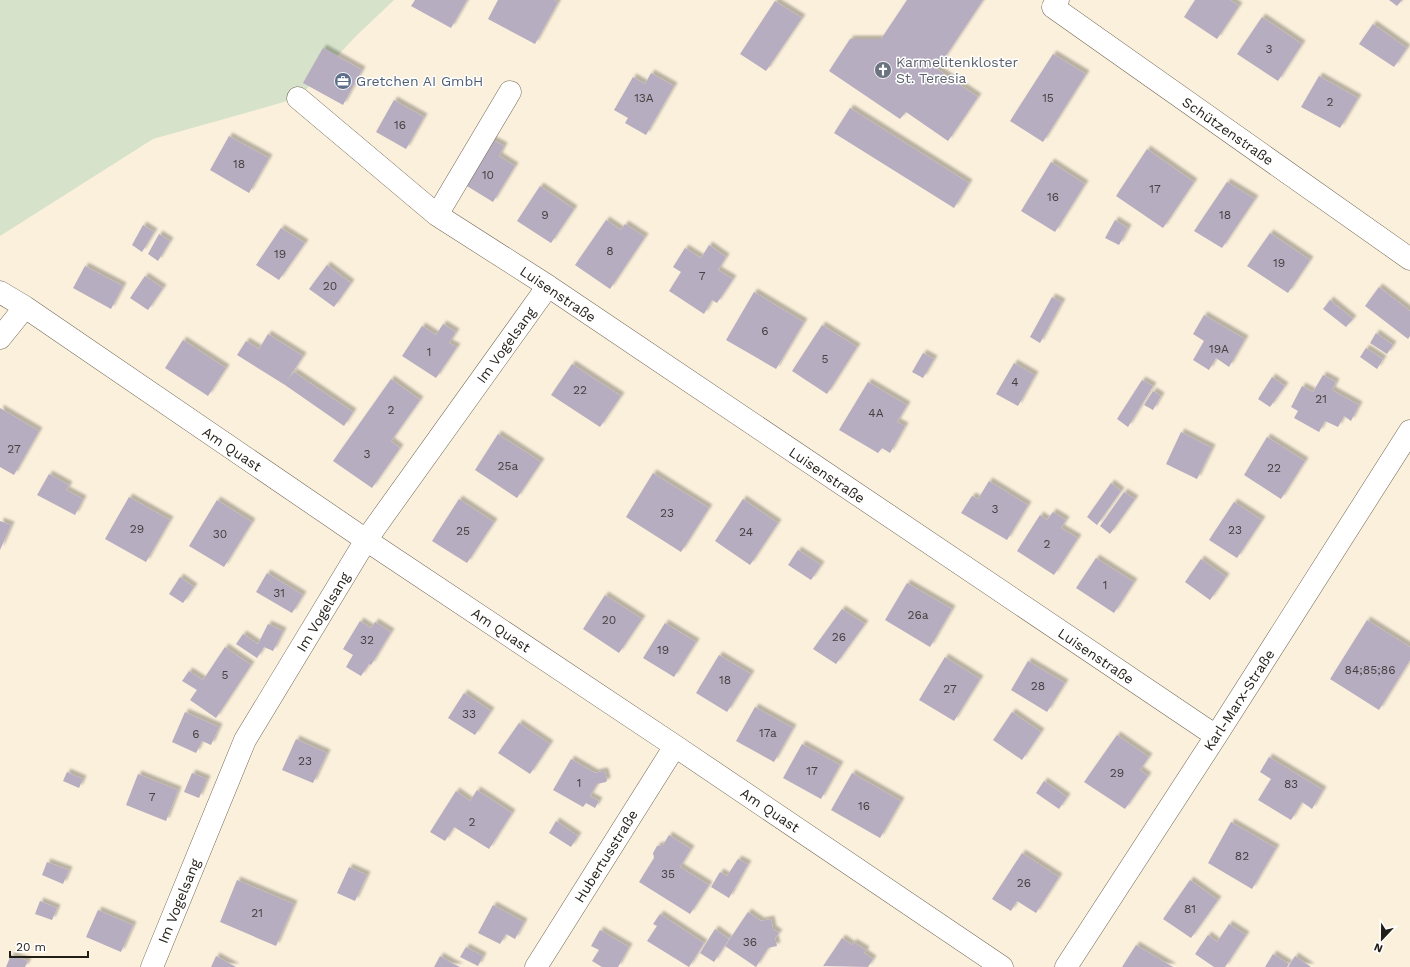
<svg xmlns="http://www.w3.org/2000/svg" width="1410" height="967" font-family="'Work Sans',sans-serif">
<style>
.green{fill:#d6e2c9}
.building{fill:#b7adc0;filter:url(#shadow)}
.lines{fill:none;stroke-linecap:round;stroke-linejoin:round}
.minor-casing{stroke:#716756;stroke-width:23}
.minor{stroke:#fff;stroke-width:22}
.labels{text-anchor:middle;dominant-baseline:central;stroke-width:3;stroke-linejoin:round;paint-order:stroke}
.number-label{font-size:12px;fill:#464141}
.worship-label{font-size:14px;fill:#5b616d;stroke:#fff;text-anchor:start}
.service-label{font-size:14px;fill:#4e5e75;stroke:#fff;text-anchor:start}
.street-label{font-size:14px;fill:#211d17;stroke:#fff}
</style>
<defs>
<filter id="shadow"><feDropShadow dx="3.5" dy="-3.5" stdDeviation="1" flood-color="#0004"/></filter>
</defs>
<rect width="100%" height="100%" fill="#fbf0dc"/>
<path class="green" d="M 0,0 L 394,0 L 356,36 L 298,98 L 153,139 L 0,236 Z"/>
<path class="building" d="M 415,0 L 467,0 L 451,28 L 411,6 Z
M 498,0 L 554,0 L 558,2 L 535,44 L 488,19 Z
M 907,0 L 983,0 L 937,69 L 978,97 L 948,141 L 906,112 L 900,119 L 829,71 L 850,39 L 881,39 Z
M 1195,0 L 1230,0 L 1239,6 L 1217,39 L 1184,17 Z
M 1389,0 L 1402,0 L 1397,6 Z
M 775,1 L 802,18 L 766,71 L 740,54 Z
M 1262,17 L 1302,44 L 1278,81 L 1237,54 Z
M 1373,24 L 1407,48 L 1394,67 L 1359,44 Z
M 323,48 L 362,70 L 343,105 L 303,83 Z
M 1053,54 L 1086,74 L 1043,142 L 1010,121 Z
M 651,73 L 674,86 L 646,135 L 625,123 L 628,118 L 614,110 L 633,77 L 645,84 Z
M 1319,76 L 1358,98 L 1340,128 L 1301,107 Z
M 394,100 L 424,117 L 406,149 L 376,132 Z
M 850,108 L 969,183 L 954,208 L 834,133 Z
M 229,136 L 269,158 L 249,193 L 210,170 Z
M 489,138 L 504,146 L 499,156 L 515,166 L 493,202 L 462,183 Z
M 1147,149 L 1194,182 L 1163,228 L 1116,196 Z
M 1051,162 L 1085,184 L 1055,232 L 1021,211 Z
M 1227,182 L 1255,199 L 1222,248 L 1194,231 Z
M 540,186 L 574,209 L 551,243 L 517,221 Z
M 606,220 L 621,230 L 625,224 L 645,237 L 610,289 L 575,265 Z
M 1115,220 L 1128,228 L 1119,245 L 1105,238 Z
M 143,225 L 154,232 L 142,252 L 132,245 Z
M 281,228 L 305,243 L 279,280 L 256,265 Z
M 1270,233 L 1310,260 L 1288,293 L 1247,266 Z
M 159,234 L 170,241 L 158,261 L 148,254 Z
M 709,245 L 726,257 L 718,270 L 733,279 L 717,303 L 712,300 L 704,314 L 669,291 L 681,272 L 673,267 L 685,248 L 701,258 Z
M 327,265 L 351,283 L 334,307 L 309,289 Z
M 85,266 L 123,286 L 111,309 L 73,288 Z
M 145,276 L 163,288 L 148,310 L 130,298 Z
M 1379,287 L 1410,311 L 1410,336 L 1408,339 L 1365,306 Z
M 754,292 L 804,322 L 776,369 L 726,340 Z
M 1052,297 L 1062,302 L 1040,343 L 1030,337 Z
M 1330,300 L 1353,319 L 1346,327 L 1323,309 Z
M 1204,315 L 1245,339 L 1229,367 L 1216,358 L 1209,370 L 1193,360 L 1204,341 L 1193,334 Z
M 443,324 L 456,332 L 449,343 L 457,347 L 436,378 L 402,356 L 422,326 L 436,335 Z
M 822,325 L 857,347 L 827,394 L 792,371 Z
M 1376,333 L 1393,345 L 1387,354 L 1370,343 Z
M 268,334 L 303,356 L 287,381 L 294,372 L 353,412 L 344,426 L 285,385 L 237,355 L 246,341 L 259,349 Z
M 183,340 L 226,368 L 208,396 L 165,368 Z
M 1366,348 L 1383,359 L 1377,369 L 1360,357 Z
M 923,353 L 934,359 L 923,378 L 912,372 Z
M 1014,363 L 1035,375 L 1018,406 L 996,394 Z
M 572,364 L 621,396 L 600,427 L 551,395 Z
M 1323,375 L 1336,382 L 1332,390 L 1359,405 L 1351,421 L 1344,416 L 1338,427 L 1325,421 L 1319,432 L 1294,418 L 1298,411 L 1291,407 L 1302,386 L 1313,392 Z
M 1272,377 L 1285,386 L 1270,407 L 1258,399 Z
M 391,379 L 420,400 L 391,441 L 400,448 L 372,488 L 333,461 Z
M 1142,380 L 1153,386 L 1128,427 L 1117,419 Z
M 868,382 L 907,405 L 897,422 L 905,426 L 890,453 L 882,448 L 878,453 L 839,430 Z
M 1153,391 L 1161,396 L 1153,410 L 1144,405 Z
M 0,408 L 39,431 L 14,475 L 0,467 Z
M 1181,432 L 1212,448 L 1197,479 L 1166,464 Z
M 498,434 L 541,462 L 517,498 L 475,470 Z
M 1267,437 L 1305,461 L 1281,499 L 1244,475 Z
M 653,473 L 709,508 L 681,552 L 626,517 Z
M 49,474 L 69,485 L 66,490 L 83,499 L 75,515 L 37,495 Z
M 989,481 L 1028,505 L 1007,540 L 961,513 L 972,496 L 978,499 Z
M 1111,483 L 1121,491 L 1097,525 L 1087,517 Z
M 1124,492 L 1135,499 L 1110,534 L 1100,526 Z
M 129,497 L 170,520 L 146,562 L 105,539 Z
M 459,499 L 494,522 L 467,563 L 432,541 Z
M 743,499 L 778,523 L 750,565 L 715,541 Z
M 217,500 L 252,522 L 224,567 L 189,546 Z
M 1234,502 L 1262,520 L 1237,558 L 1209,540 Z
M 1053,512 L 1066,520 L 1061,528 L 1078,538 L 1054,575 L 1017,551 L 1040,515 L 1047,520 Z
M 0,521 L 11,525 L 0,550 Z
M 798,550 L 821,565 L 811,580 L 788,565 Z
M 1096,558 L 1134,582 L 1114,613 L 1076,588 Z
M 1201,559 L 1226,577 L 1210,600 L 1185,582 Z
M 267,573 L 303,595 L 292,613 L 256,592 Z
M 180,577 L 194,587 L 183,603 L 169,594 Z
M 907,583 L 952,609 L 930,647 L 885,620 Z
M 605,595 L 642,619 L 619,653 L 583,629 Z
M 842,609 L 865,624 L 836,664 L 813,649 Z
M 1367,620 L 1410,647 L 1410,660 L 1379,710 L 1330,679 Z
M 360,621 L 371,628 L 375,622 L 391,632 L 371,665 L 369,664 L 361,676 L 346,667 L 353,655 L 343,649 Z
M 665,623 L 696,642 L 674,677 L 643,658 Z
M 268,624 L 283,631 L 273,651 L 264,647 L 257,658 L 236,644 L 243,634 L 258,644 Z
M 225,647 L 251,665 L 216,718 L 190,700 L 197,690 L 182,681 L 189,671 L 203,680 Z
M 719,655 L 751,674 L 727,712 L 696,693 Z
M 945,657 L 980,679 L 954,721 L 919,700 Z
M 1028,661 L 1065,683 L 1047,712 L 1011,690 Z
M 464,693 L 491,711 L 475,735 L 448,718 Z
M 755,707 L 793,728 L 774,762 L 736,741 Z
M 185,712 L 219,727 L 211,745 L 202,741 L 196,753 L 172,742 Z
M 1012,712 L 1041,732 L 1022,760 L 993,740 Z
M 519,723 L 550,744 L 530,774 L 498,753 Z
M 1117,735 L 1149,757 L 1140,770 L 1148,776 L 1125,809 L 1084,782 Z
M 296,739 L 327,753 L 313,783 L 282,770 Z
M 802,744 L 840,765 L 821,799 L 783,778 Z
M 1269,757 L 1323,790 L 1312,809 L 1302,802 L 1291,820 L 1258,800 L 1271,779 L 1260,772 Z
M 571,759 L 595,773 L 603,771 L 605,772 L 607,780 L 606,782 L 597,784 L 590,796 L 599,801 L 595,808 L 586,803 L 583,807 L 553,790 Z
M 67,772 L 83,779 L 79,788 L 63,781 Z
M 192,773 L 207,779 L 199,798 L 184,792 Z
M 852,773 L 901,801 L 880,838 L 831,810 Z
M 138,774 L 178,790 L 166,821 L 126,805 Z
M 1044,781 L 1067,797 L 1059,809 L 1036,793 Z
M 477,790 L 512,813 L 489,849 L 454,827 L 445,841 L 430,832 L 456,791 L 470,801 Z
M 556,821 L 578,836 L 571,847 L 549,833 Z
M 1231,822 L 1276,848 L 1252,889 L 1208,863 Z
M 669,835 L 691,849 L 680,867 L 709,885 L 690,914 L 639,882 L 654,858 L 653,853 L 657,846 L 663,845 Z
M 1022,853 L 1059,877 L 1036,913 L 1017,901 L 1011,911 L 992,899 Z
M 738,859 L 748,864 L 729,898 L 711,887 L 720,872 L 727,876 Z
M 47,862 L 69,870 L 63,884 L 42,875 Z
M 349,867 L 367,875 L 355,901 L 337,893 Z
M 237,880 L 294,904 L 276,946 L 220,922 Z
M 1190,880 L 1218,900 L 1191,938 L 1163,919 Z
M 40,901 L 57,908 L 52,920 L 35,914 Z
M 493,905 L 524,922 L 515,939 L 506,934 L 500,944 L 478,933 Z
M 98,910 L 133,925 L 121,952 L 86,937 Z
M 748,912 L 761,921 L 771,919 L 773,929 L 779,933 L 775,938 L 777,946 L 768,948 L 756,967 L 725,946 Z
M 660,914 L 704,943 L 689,967 L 647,941 L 657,926 L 653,924 Z
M 1229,924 L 1246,935 L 1225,967 L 1214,967 L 1195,954 L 1208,935 L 1217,942 Z
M 715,929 L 729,939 L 714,962 L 700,953 Z
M 600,930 L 629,947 L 618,967 L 602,967 L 592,961 L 599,950 L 591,946 Z
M 842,938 L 852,945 L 853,942 L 866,950 L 864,953 L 873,959 L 868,967 L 823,966 Z
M 1136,945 L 1173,967 L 1122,967 Z
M 466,947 L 483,956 L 478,966 L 460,957 Z
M 1273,954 L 1289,964 L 1287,967 L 1265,967 Z
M 11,955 L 28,961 L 25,967 L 6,967 Z
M 216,956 L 236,967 L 211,967 Z
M 440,956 L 452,963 L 460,967 L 434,967 Z
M 1295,956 L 1311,967 L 1288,967 Z"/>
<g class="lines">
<g class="minor-casing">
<path id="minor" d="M 1058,0 L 1053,7 L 1410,259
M 298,98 L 437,215 L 548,286 L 1216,736
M 437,215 L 510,92
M 0,292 L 25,307 L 366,540 L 675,746 L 1002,967
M 0,338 L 25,307
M 152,967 L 245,740 L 366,540 L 548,286
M 536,967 L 675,746
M 1066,967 L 1216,736 L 1410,431"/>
</g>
<use href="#minor" class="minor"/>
</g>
<defs>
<g id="church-disc" transform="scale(0.9)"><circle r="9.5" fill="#6b7280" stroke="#fff"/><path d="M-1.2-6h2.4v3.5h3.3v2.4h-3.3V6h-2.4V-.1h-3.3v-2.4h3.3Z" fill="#fff"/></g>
<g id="office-disc" transform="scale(0.9)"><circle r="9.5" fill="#5c6f8a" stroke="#fff"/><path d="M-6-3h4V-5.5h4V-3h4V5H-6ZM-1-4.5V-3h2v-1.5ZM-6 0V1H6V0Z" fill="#fff"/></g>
</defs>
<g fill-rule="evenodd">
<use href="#church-disc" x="883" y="70"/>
<use href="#office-disc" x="343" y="81"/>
</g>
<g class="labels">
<g class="number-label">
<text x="1269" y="49">3</text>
<text x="644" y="98">13A</text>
<text x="1048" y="98">15</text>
<text x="1330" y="102">2</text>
<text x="400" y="125">16</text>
<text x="239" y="164">18</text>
<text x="488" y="175">10</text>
<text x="1155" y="189">17</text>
<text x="1053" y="197">16</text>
<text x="545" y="215">9</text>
<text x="1225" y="215">18</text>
<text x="610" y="251">8</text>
<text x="280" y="254">19</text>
<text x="1279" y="263">19</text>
<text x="702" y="276">7</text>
<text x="330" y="286">20</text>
<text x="765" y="331">6</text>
<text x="1219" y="349">19A</text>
<text x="429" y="352">1</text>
<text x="825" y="359">5</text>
<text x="1015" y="382">4</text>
<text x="580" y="390">22</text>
<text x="1321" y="399">21</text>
<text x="391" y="410">2</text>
<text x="876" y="413">4A</text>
<text x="14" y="449">27</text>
<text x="367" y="454">3</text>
<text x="508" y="466">25a</text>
<text x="1274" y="468">22</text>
<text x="995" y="509">3</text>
<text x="667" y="513">23</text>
<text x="137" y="529">29</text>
<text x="1235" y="530">23</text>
<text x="463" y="531">25</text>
<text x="746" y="532">24</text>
<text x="220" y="534">30</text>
<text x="1047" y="544">2</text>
<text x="1105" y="585">1</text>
<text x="279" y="593">31</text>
<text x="918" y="615">26a</text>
<text x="609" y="620">20</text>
<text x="839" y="637">26</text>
<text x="367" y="640">32</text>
<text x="663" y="650">19</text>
<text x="1370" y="670">84;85;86</text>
<text x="225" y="675">5</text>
<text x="725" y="680">18</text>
<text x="1038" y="686">28</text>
<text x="950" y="689">27</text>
<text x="469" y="714">33</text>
<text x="768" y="733">17a</text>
<text x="196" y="734">6</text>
<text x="305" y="761">23</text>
<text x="812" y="771">17</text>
<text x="1117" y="773">29</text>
<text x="579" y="783">1</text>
<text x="1291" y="784">83</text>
<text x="152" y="797">7</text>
<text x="864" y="806">16</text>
<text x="472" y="822">2</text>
<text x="1242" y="856">82</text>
<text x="668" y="874">35</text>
<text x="1024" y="883">26</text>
<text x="1190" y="909">81</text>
<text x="257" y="913">21</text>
<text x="750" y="942">36</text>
</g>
<g class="worship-label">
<text x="896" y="62">Karmelitenkloster<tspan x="896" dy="16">St. Teresia</tspan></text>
</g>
<g class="service-label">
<text x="356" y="81">Gretchen AI GmbH</text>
</g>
<g class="street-label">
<text transform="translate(1228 131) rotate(35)">Schützenstraße</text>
<text transform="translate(558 294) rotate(34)">Luisenstraße</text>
<text transform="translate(506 345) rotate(-54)">Im Vogelsang</text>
<text transform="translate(232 449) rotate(34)">Am Quast</text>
<text transform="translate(827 475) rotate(34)">Luisenstraße</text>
<text transform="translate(323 612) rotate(-59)">Im Vogelsang</text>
<text transform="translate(501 630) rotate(34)">Am Quast</text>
<text transform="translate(1096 656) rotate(34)">Luisenstraße</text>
<text transform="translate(1239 700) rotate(-57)">Karl-Marx-Straße</text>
<text transform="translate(770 810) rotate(34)">Am Quast</text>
<text transform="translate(606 856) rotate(-58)">Hubertusstraße</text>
<text transform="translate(179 901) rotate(-68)">Im Vogelsang</text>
</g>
</g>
<g transform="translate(1382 939) rotate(202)" stroke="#ffffff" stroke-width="3" paint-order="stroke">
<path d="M0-3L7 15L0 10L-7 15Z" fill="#211d17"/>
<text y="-6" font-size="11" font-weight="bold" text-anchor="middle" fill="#211d17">N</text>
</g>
<path d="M10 951v6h78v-6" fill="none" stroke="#211d17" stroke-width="2"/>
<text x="16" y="951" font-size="12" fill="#211d17" stroke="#ffffff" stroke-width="3" paint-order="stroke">20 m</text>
</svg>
